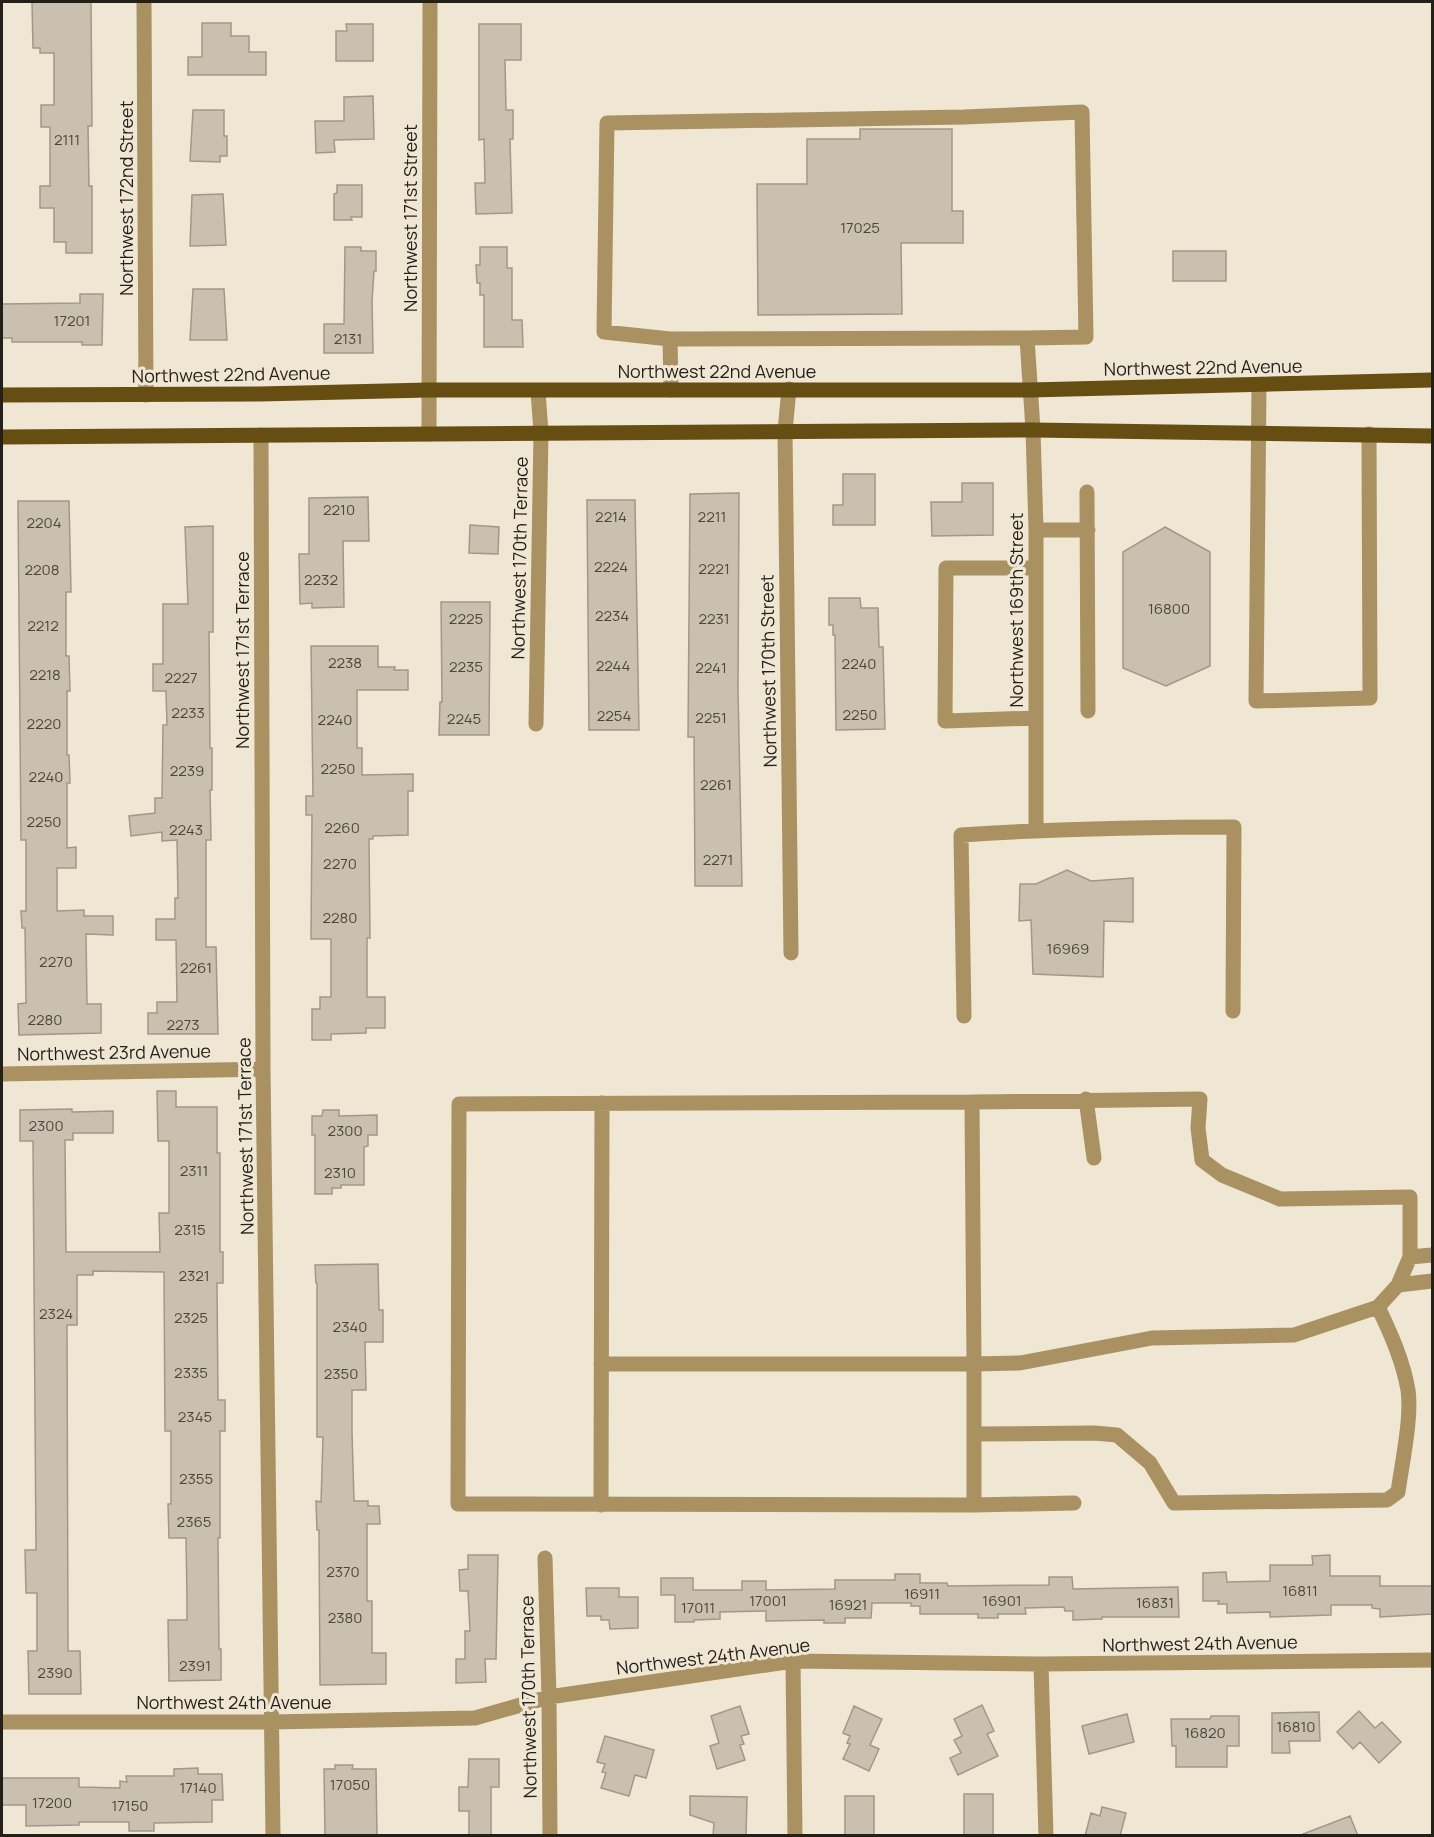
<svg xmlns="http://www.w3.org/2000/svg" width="1434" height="1837" font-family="Manrope,sans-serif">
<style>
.building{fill:#c9c0af;stroke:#a19887;stroke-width:1.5}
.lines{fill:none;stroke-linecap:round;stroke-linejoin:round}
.minor{stroke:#a99161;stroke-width:15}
.major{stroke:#664d12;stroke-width:15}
.labels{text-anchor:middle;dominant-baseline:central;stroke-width:6;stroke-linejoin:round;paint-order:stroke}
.number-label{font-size:15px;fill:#4c473e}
.street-label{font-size:18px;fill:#231f19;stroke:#efe6d4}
</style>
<rect width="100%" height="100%" fill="#efe6d4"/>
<path class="building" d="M 32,2 L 91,2 L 92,126 L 88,126 L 89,186 L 92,186 L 92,253 L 66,253 L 66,242 L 54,242 L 54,208 L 40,208 L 40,186 L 50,186 L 50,127 L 41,127 L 41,105 L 54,105 L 54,53 L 40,53 L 40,48 L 33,48 Z
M 202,23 L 231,23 L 231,36 L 249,36 L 249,52 L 266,52 L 266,75 L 188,75 L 188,57 L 202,57 Z
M 346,24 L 373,24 L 373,61 L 336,61 L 336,31 L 347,31 Z
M 479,24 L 521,24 L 521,60 L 505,60 L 506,110 L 513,110 L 513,139 L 510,139 L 512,213 L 476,214 L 475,183 L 485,183 L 484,139 L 479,140 Z
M 373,96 L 374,139 L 334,140 L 335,152 L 316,153 L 315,121 L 344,121 L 344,97 Z
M 193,110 L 224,110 L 224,136 L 227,136 L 227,156 L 220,156 L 220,162 L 190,161 Z
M 860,129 L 952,129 L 952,211 L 963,211 L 963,243 L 901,243 L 902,314 L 758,315 L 757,184 L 807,184 L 807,139 L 860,139 Z
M 337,185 L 362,185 L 362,217 L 351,217 L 352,220 L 334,220 L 334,194 L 337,193 Z
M 223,194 L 226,245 L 190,246 L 192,195 Z
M 345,247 L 361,247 L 361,251 L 376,251 L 376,271 L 374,271 L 372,301 L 373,353 L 324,353 L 324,324 L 344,324 Z
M 480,247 L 507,247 L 507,268 L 512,268 L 512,320 L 522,320 L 523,347 L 484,347 L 484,295 L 480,295 L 480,283 L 477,283 L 476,265 L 480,265 Z
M 1173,251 L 1226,251 L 1226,281 L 1173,281 Z
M 193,289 L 224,289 L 227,340 L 190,340 Z
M 80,294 L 103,294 L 102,345 L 82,345 L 82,342 L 12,342 L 12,338 L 2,338 L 2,304 L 80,303 Z
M 843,474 L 875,474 L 875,525 L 833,525 L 833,505 L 843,505 Z
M 962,483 L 993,483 L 993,535 L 932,536 L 931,502 L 962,502 Z
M 739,493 L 738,689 L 742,886 L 695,886 L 694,737 L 688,737 L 690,494 Z
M 368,497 L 369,541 L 343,541 L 344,607 L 312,608 L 312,603 L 300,604 L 299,554 L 309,554 L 309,498 Z
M 587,500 L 635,500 L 639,730 L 589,730 Z
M 18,501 L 69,501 L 71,592 L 66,592 L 66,656 L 69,656 L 70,691 L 67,691 L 67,755 L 69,755 L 70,783 L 67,783 L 67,848 L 76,847 L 76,868 L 57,868 L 57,911 L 84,910 L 84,916 L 113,916 L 113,935 L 86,934 L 87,1004 L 101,1004 L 101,1033 L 19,1035 L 18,1004 L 26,1003 L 25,928 L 22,928 L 21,911 L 26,911 L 26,840 L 21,840 Z
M 470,525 L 499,527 L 498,554 L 469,553 Z
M 213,526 L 213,632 L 209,632 L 210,748 L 212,748 L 212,790 L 210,790 L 211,840 L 206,840 L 206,947 L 216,947 L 218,1034 L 148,1034 L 148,1013 L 157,1013 L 157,1002 L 177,1002 L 176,940 L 156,940 L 156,919 L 175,919 L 175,898 L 178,898 L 177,840 L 162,841 L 162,832 L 131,836 L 129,816 L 155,813 L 155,798 L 162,798 L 163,725 L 167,725 L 166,691 L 153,691 L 153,664 L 163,664 L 163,604 L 188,604 L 185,527 Z
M 1165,527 L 1210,552 L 1210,666 L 1166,686 L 1123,668 L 1123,552 Z
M 829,598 L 860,598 L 861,608 L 878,608 L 879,647 L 883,647 L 885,729 L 836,730 L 835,635 L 833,635 L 833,625 L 829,625 Z
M 441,602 L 490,602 L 489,735 L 439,735 L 440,702 L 442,702 Z
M 311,646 L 378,646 L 378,667 L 395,667 L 394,670 L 408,670 L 408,690 L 357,690 L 357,748 L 362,748 L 362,775 L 413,774 L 413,791 L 408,791 L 408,835 L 373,836 L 373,839 L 369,839 L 370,938 L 367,938 L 367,997 L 385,997 L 385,1028 L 366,1028 L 366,1033 L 331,1034 L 331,1040 L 312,1040 L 312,1009 L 320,1009 L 320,997 L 331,997 L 331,939 L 311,939 L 312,815 L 306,815 L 306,796 L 313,796 Z
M 1067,870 L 1091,881 L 1133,878 L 1133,922 L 1104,921 L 1103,977 L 1033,974 L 1031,920 L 1019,921 L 1020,884 L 1036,884 Z
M 157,1091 L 176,1091 L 176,1107 L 217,1107 L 217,1153 L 220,1153 L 220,1252 L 223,1252 L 223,1283 L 217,1283 L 218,1400 L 225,1400 L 225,1431 L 220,1431 L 220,1538 L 218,1538 L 219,1649 L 221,1649 L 221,1680 L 169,1681 L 168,1620 L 187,1620 L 187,1598 L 186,1538 L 169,1538 L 168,1504 L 171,1504 L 171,1431 L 165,1431 L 164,1272 L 93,1271 L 93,1275 L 77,1275 L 77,1325 L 67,1325 L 68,1651 L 80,1651 L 81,1694 L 29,1694 L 28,1651 L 37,1651 L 37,1593 L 26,1593 L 25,1550 L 36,1550 L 33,1141 L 20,1141 L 20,1110 L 72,1109 L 72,1112 L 113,1111 L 113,1133 L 73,1133 L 73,1140 L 65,1140 L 66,1252 L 160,1252 L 159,1213 L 169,1213 L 169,1141 L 158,1141 Z
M 323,1110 L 339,1110 L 339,1116 L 377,1115 L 377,1135 L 368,1135 L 368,1146 L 364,1147 L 364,1185 L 341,1185 L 341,1188 L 332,1188 L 332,1194 L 315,1194 L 315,1135 L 312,1135 L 312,1116 L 322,1116 Z
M 378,1264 L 379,1310 L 383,1310 L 383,1342 L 365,1342 L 366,1390 L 352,1390 L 352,1432 L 354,1501 L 368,1501 L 368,1506 L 379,1506 L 380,1524 L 367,1524 L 367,1601 L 372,1601 L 372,1653 L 386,1653 L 386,1684 L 320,1685 L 319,1530 L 317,1530 L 316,1501 L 321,1502 L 323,1437 L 317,1437 L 317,1283 L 316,1283 L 315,1265 Z
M 468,1555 L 498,1555 L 496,1659 L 485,1659 L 486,1682 L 456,1683 L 456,1659 L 465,1659 L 465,1631 L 470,1631 L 468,1591 L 460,1591 L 459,1570 L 468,1569 Z
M 1330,1555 L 1330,1576 L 1380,1576 L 1380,1586 L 1432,1586 L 1432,1614 L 1380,1617 L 1380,1609 L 1372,1608 L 1372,1605 L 1331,1605 L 1331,1615 L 1270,1617 L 1270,1612 L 1227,1613 L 1227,1604 L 1218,1604 L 1219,1601 L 1203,1601 L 1203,1573 L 1226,1572 L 1227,1582 L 1270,1581 L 1270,1565 L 1313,1565 L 1312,1556 Z
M 895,1574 L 920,1574 L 920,1583 L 947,1583 L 948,1586 L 1049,1585 L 1049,1577 L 1072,1577 L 1073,1589 L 1178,1587 L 1179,1617 L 1102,1617 L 1102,1619 L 1073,1620 L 1073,1611 L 1065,1611 L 1064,1607 L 1025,1608 L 1026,1614 L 998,1614 L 998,1618 L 978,1618 L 978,1614 L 920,1614 L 920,1606 L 911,1606 L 911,1603 L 872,1603 L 871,1618 L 845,1618 L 845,1623 L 824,1623 L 824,1620 L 766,1621 L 766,1611 L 720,1612 L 720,1619 L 694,1620 L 694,1622 L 675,1622 L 675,1595 L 661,1595 L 661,1578 L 693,1578 L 693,1590 L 742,1590 L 742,1581 L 766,1581 L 766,1590 L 835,1589 L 835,1580 L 895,1580 Z
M 586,1588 L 619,1588 L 619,1597 L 638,1597 L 638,1628 L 610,1629 L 609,1620 L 601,1620 L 601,1616 L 587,1616 Z
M 982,1705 L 994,1731 L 987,1734 L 998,1756 L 958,1775 L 950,1758 L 961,1753 L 954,1740 L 962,1736 L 954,1719 Z
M 740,1706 L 749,1734 L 741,1736 L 744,1744 L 740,1745 L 745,1760 L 717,1769 L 710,1746 L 719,1743 L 711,1716 Z
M 854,1706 L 882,1719 L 870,1745 L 879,1749 L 869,1771 L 843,1759 L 850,1744 L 847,1743 L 850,1736 L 843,1733 Z
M 1359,1711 L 1375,1728 L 1382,1722 L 1401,1742 L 1379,1763 L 1360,1742 L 1353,1749 L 1337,1732 Z
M 1319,1712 L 1320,1741 L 1289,1741 L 1290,1753 L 1272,1753 L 1272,1713 Z
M 1127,1714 L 1134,1742 L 1089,1754 L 1082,1726 Z
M 1211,1716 L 1239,1716 L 1239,1746 L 1227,1746 L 1227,1767 L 1176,1767 L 1176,1746 L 1172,1746 L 1171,1719 L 1210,1719 Z
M 605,1736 L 654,1750 L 646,1778 L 635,1775 L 629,1796 L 601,1788 L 606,1773 L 602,1772 L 605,1764 L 597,1762 Z
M 469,1759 L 499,1759 L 499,1787 L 491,1787 L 491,1836 L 469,1836 L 469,1811 L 459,1811 L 459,1787 L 468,1787 Z
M 335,1765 L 353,1765 L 352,1769 L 376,1769 L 377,1836 L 325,1836 L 324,1769 L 335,1769 Z
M 198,1768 L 198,1774 L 222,1774 L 223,1800 L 212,1800 L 212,1822 L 154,1823 L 154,1831 L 129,1831 L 129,1822 L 79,1822 L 79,1825 L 26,1826 L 26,1805 L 2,1805 L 2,1778 L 79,1778 L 79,1787 L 120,1788 L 120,1781 L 127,1782 L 126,1776 L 174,1776 L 174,1769 Z
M 964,1794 L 993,1794 L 993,1836 L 964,1836 Z
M 690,1796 L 747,1797 L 746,1836 L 713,1836 L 714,1823 L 690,1815 Z
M 845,1796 L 874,1796 L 874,1836 L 845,1836 Z
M 1102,1807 L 1126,1813 L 1120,1836 L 1085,1836 L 1091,1813 L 1100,1816 Z
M 1350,1816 L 1358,1836 L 1303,1836 L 1303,1834 Z"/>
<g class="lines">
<path class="minor" d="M 144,2 L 146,395
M 1027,338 L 670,339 L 604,332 L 607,123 L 964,117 L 1082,112 L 1086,337 L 1027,338 L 1033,430 L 1036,530 L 1036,830
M 670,339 L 671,390
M 1259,386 L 1256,701 L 1370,698 L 1369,434
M 789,389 L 785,431 L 791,953
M 429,434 L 430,2
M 261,435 L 263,1069 L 273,1836
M 1087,492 L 1088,711
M 1036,530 L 1088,530
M 1036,568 L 946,568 L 945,721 L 1036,718
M 536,724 L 541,433 L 538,391
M 964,1016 L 961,835 C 1052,829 1143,827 1234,827 L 1233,1011
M 2,1074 L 263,1069
M 1086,1099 L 1094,1158
M 1410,1257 L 1432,1255
M 1398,1285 L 1432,1281
M 601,1364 L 974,1364 L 974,1505 L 458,1504 L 459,1104 L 972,1102 L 974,1364 L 1020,1363 L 1152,1338 L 1294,1335 L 1378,1307 L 1398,1285 L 1410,1257 L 1410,1197 L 1280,1199 L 1222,1175 L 1202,1160 L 1198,1128 L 1200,1099 L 972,1102
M 974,1434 L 1094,1433 L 1117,1435 L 1150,1463 L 1174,1503 L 1387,1500 L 1398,1492 C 1402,1463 1412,1417 1408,1390 C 1403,1361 1391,1334 1378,1307
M 601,1505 L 602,1103
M 974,1505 L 1074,1503
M 545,1558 L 549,1697 L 550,1836
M 793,1661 L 795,1836
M 1041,1664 L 1046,1836
M 2,1722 L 271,1722 L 475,1718 L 549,1697 L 793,1661 L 1041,1664 L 1432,1660"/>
<path class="major" d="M 2,395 L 260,394 L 428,390 L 1030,390 L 1432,380
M 2,437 L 1033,430 L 1432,436"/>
</g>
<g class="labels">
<g class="number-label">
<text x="67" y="139">2111</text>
<text x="860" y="227">17025</text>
<text x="72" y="320">17201</text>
<text x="348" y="338">2131</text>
<text x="339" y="509">2210</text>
<text x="611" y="516">2214</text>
<text x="712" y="516">2211</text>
<text x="44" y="522">2204</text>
<text x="611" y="566">2224</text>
<text x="714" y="568">2221</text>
<text x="42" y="569">2208</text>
<text x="321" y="579">2232</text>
<text x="1169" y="608">16800</text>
<text x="612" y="615">2234</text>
<text x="466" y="618">2225</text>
<text x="714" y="618">2231</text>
<text x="43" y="625">2212</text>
<text x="345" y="662">2238</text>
<text x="859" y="663">2240</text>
<text x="613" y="665">2244</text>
<text x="466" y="666">2235</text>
<text x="711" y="667">2241</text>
<text x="45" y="674">2218</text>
<text x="181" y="677">2227</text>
<text x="188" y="712">2233</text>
<text x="860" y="714">2250</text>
<text x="614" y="715">2254</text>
<text x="711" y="717">2251</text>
<text x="464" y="718">2245</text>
<text x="335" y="719">2240</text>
<text x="44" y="723">2220</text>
<text x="338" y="768">2250</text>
<text x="187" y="770">2239</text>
<text x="46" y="776">2240</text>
<text x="716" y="784">2261</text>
<text x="44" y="821">2250</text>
<text x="342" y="827">2260</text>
<text x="186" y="829">2243</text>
<text x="718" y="859">2271</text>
<text x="340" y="863">2270</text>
<text x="340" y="917">2280</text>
<text x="1068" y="948">16969</text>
<text x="56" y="961">2270</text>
<text x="196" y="967">2261</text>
<text x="45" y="1019">2280</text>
<text x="183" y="1024">2273</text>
<text x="46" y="1125">2300</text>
<text x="345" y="1130">2300</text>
<text x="194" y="1170">2311</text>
<text x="340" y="1172">2310</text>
<text x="190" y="1229">2315</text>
<text x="194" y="1275">2321</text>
<text x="56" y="1313">2324</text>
<text x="191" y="1317">2325</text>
<text x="350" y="1326">2340</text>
<text x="191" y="1372">2335</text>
<text x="341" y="1373">2350</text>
<text x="195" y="1416">2345</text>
<text x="196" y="1478">2355</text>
<text x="194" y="1521">2365</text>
<text x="343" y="1571">2370</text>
<text x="1300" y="1590">16811</text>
<text x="922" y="1593">16911</text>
<text x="768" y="1600">17001</text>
<text x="1002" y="1600">16901</text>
<text x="1155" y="1602">16831</text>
<text x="848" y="1604">16921</text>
<text x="698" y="1607">17011</text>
<text x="345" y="1617">2380</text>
<text x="195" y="1665">2391</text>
<text x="55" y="1672">2390</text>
<text x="1296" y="1726">16810</text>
<text x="1205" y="1732">16820</text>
<text x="350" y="1784">17050</text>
<text x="198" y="1787">17140</text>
<text x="52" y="1802">17200</text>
<text x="130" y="1805">17150</text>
</g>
<g class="street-label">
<text transform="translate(126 198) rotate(-90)">Northwest 172nd Street</text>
<text transform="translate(410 218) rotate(-90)">Northwest 171st Street</text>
<text transform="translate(1203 367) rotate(-1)">Northwest 22nd Avenue</text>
<text x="717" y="371">Northwest 22nd Avenue</text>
<text transform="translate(231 374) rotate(-1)">Northwest 22nd Avenue</text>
<text transform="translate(519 558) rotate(-89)">Northwest 170th Terrace</text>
<text transform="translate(1016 610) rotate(-90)">Northwest 169th Street</text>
<text transform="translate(242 650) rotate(-90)">Northwest 171st Terrace</text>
<text transform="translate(768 671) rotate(-91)">Northwest 170th Street</text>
<text transform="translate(114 1052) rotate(-1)">Northwest 23rd Avenue</text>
<text transform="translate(245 1136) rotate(-91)">Northwest 171st Terrace</text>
<text transform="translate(1200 1643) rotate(-1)">Northwest 24th Avenue</text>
<text transform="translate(713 1656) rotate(-7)">Northwest 24th Avenue</text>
<text transform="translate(528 1697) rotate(-91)">Northwest 170th Terrace</text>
<text x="234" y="1702">Northwest 24th Avenue</text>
</g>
</g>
<rect width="1434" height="1837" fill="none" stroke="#231f19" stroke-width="6"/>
</svg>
